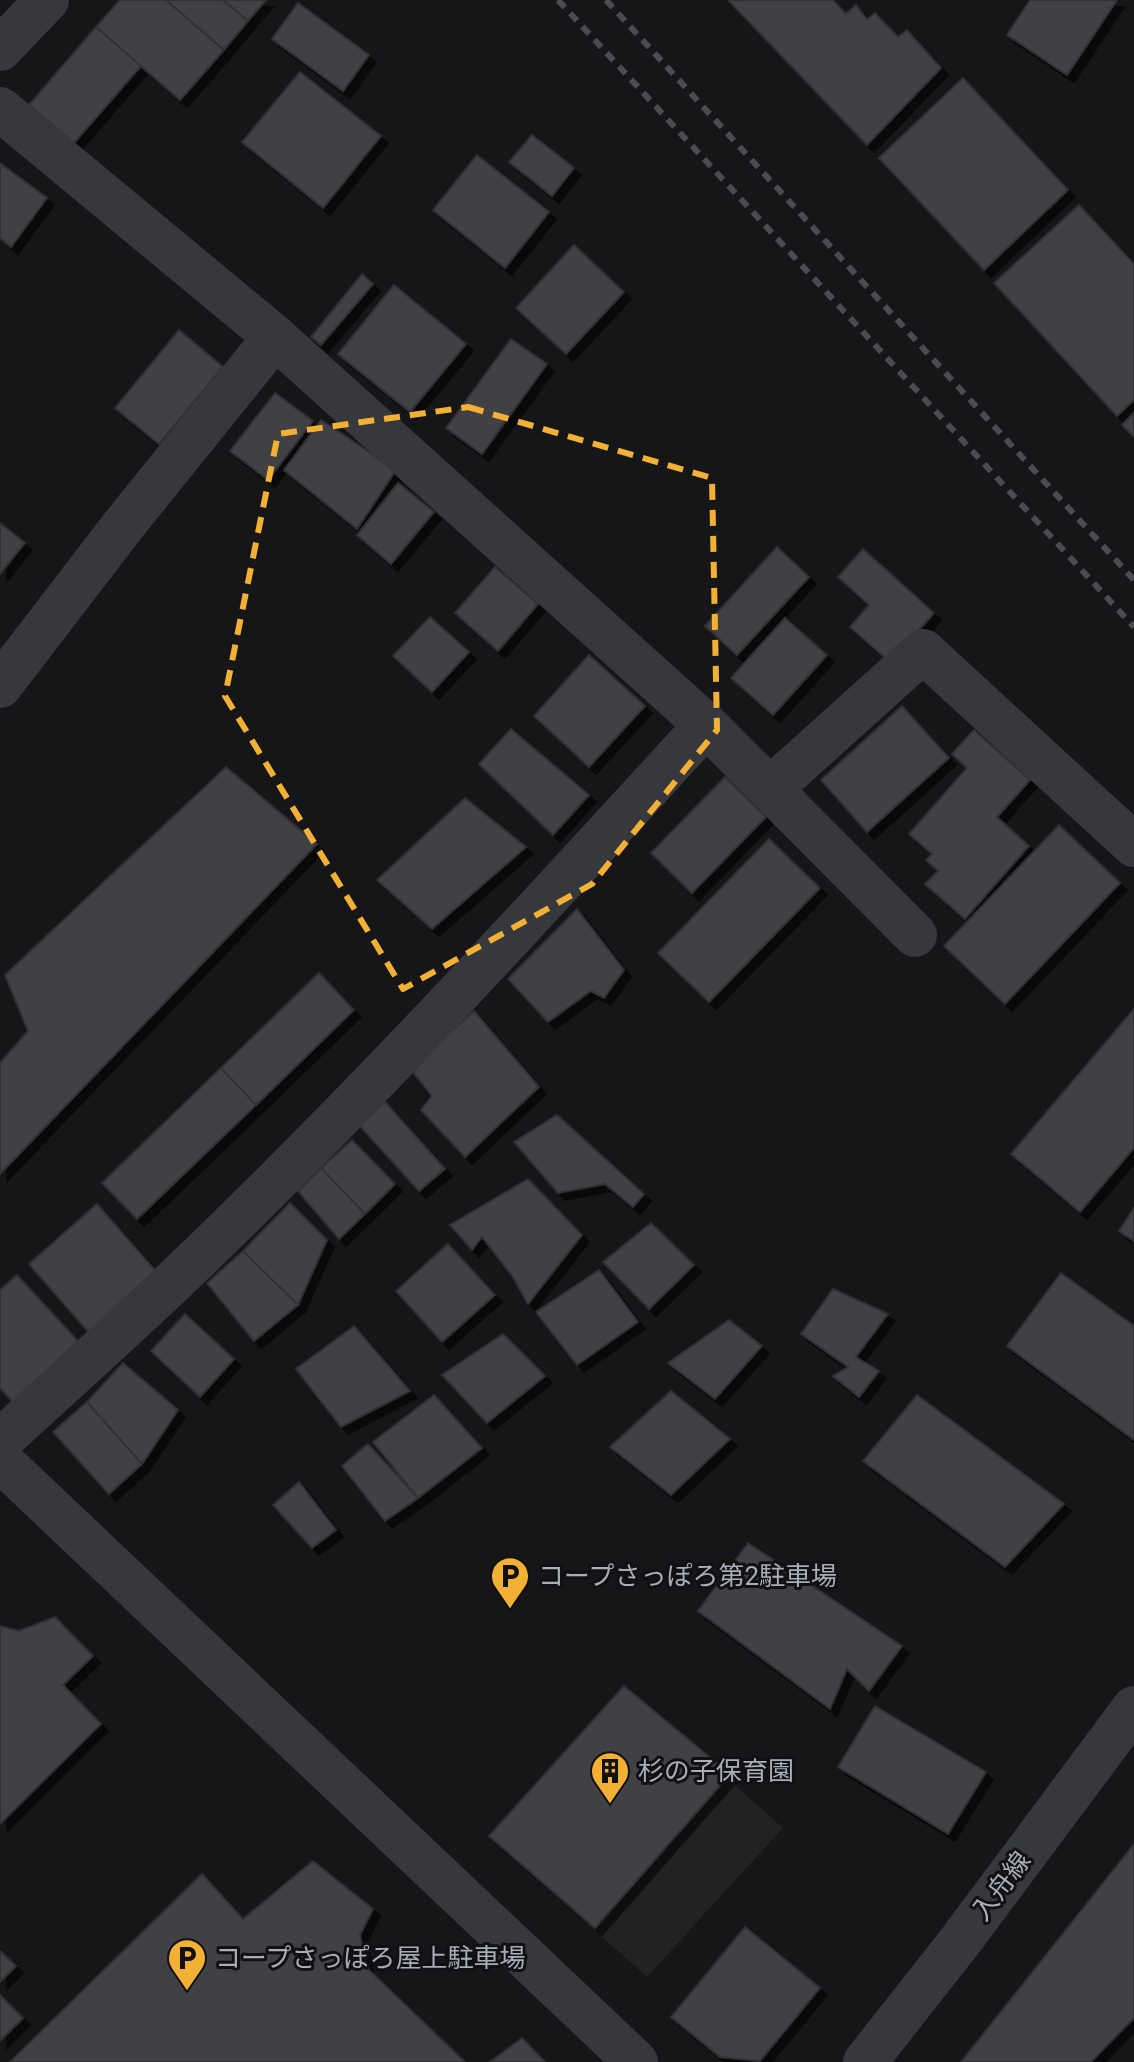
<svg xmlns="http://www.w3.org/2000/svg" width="1134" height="2062" font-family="Roboto,'Noto Sans JP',sans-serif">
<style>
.built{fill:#222225}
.building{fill:#404145;stroke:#303034;stroke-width:2;filter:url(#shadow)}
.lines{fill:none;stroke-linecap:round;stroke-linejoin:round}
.minor{stroke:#37383d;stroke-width:44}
.rail{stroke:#4a4c52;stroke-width:6;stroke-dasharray:10 8;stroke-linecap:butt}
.marked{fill:none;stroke:#f2b134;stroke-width:6;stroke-dasharray:16 10;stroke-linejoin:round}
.labels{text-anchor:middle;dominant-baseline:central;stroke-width:6;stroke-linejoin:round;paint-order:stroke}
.poi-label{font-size:26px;fill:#a8adb8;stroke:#111113;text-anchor:start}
.street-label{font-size:26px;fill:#a8adb8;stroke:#111113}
</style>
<defs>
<filter id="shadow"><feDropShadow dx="7" dy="7" stdDeviation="0" flood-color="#0009"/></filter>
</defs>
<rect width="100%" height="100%" fill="#161618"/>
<path class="built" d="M 624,1686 L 783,1828 L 647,1977 L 489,1836 Z"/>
<path class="building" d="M 120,0 L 166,0 L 224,50 L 180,100 L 96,27 Z
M 166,0 L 223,0 L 248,21 L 224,50 Z
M 223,0 L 266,0 L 248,21 Z
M 728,0 L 833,0 L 846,14 L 856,5 L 867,19 L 875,13 L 898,37 L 907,30 L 941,68 L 867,145 Z
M 1030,0 L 1117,0 L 1067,75 L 1007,35 Z
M 298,3 L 369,55 L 343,91 L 272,39 Z
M 96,27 L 141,66 L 74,143 L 29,105 Z
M 300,72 L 381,136 L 323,208 L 242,142 Z
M 963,78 L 1068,190 L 984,270 L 879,158 Z
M 532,135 L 574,168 L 552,196 L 509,162 Z
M 477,155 L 549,212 L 505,268 L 433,210 Z
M 0,163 L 47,198 L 11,247 L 0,238 Z
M 1079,205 L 1134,264 L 1134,400 L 1117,416 L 994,283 Z
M 574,245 L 624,292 L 566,354 L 516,308 Z
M 362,274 L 373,284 L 321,345 L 311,337 Z
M 394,285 L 466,344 L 410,412 L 338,354 Z
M 179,330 L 223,367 L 159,444 L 115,408 Z
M 511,339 L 547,364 L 482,454 L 446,428 Z
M 275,393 L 313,421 L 268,480 L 230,451 Z
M 1134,413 L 1134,437 L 1122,425 Z
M 321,420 L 396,470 L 357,529 L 284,470 Z
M 398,483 L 434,512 L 391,564 L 357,535 Z
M 0,523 L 25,543 L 0,574 Z
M 777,547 L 809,577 L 737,655 L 705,626 Z
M 863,549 L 934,613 L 890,662 L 850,627 L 869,605 L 838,577 Z
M 495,567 L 538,604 L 498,651 L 455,613 Z
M 430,617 L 469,652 L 432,692 L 393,656 Z
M 785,618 L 827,655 L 773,715 L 731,678 Z
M 589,655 L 645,706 L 589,767 L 534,716 Z
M 902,706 L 949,758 L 867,832 L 821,780 Z
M 511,729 L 589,795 L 553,835 L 479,764 Z
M 974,730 L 1030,780 L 997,817 L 1029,846 L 965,919 L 925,884 L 938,871 L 926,860 L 932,854 L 909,834 L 967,768 L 952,754 Z
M 226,767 L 317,844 L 0,1174 L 0,1063 L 28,1031 L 5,975 Z
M 725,777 L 766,817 L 692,893 L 651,853 Z
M 465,798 L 526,847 L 432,929 L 377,880 Z
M 1059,825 L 1120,883 L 1005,1004 L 944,946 Z
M 769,839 L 820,888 L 709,1002 L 658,953 Z
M 577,909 L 624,970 L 604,998 L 591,991 L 548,1022 L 508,979 Z
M 319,973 L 354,1010 L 256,1105 L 221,1068 Z
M 1134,1009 L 1134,1148 L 1080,1212 L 1011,1154 Z
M 474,1011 L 539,1087 L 465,1157 L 421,1110 L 432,1096 L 410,1068 Z
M 221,1068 L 256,1105 L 137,1219 L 102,1183 Z
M 385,1102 L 445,1169 L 419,1191 L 359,1125 Z
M 557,1115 L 644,1194 L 633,1207 L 605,1184 L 558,1193 L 514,1142 Z
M 352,1140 L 395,1184 L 365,1214 L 321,1168 Z
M 321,1168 L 365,1214 L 339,1239 L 298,1191 Z
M 528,1179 L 582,1235 L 528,1304 L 513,1277 L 482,1237 L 472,1250 L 450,1225 Z
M 290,1203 L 327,1240 L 298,1305 L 243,1251 Z
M 97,1204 L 167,1284 L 99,1344 L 29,1264 Z
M 1134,1208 L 1134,1241 L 1119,1231 Z
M 651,1223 L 694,1265 L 649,1309 L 603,1262 Z
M 448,1244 L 495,1295 L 442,1342 L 396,1291 Z
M 243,1251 L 298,1305 L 254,1341 L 207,1283 Z
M 599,1270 L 638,1322 L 577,1365 L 536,1312 Z
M 1061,1273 L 1134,1326 L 1134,1440 L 1007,1346 Z
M 17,1275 L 91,1355 L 25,1415 L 0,1388 L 0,1290 Z
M 833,1289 L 888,1314 L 856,1357 L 879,1371 L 859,1397 L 833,1376 L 848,1367 L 801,1334 Z
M 185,1314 L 234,1359 L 200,1397 L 151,1351 Z
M 729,1320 L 762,1346 L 715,1399 L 668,1363 Z
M 354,1326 L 410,1391 L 341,1427 L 296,1369 Z
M 503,1334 L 545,1376 L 487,1423 L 442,1375 Z
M 123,1363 L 178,1410 L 142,1464 L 87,1402 Z
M 671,1391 L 730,1439 L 671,1495 L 610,1447 Z
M 434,1395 L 482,1448 L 418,1498 L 373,1442 Z
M 917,1395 L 1064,1504 L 1005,1567 L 863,1461 Z
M 87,1402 L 142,1464 L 109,1494 L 53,1432 Z
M 368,1444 L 418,1498 L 385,1521 L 342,1466 Z
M 299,1482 L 336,1530 L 312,1548 L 273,1505 Z
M 748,1543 L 902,1646 L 869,1691 L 847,1669 L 830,1709 L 698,1611 Z
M 55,1617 L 93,1656 L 63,1685 L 101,1724 L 0,1824 L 0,1626 L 19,1631 Z
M 624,1686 L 730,1774 L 595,1928 L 489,1836 Z
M 875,1706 L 986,1772 L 948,1834 L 838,1767 Z
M 1134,1844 L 1134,2018 L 1091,2062 L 961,2062 Z
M 313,1861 L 373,1909 L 360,1935 L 367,1968 L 465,2062 L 10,2062 L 202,1874 L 243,1919 Z
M 745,1927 L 820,1988 L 760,2061 L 720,2057 L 671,2017 Z
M 0,1951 L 16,1966 L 0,1982 Z
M 0,1995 L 23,2018 L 0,2041 Z
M 522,2038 L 545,2062 L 490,2062 Z"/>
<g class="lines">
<path class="minor" d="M 0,49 L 47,0
M 0,109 L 275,337 L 706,725 L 770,789 L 923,651 L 1134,845
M 0,686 L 122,527 L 275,337
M 770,789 L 915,935
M 0,1441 C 58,1388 117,1335 174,1281 C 360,1104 533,914 706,725
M 0,1460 L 636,2062
M 865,2062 L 961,1940 L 1134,1708"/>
<path class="rail" d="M 558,0 L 1134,627
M 606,0 L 1134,580"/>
</g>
<path class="marked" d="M 468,407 L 712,478 L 717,730 L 592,884 L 403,989 L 225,696 L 278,434 Z"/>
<defs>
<g id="parking-pin" transform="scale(2)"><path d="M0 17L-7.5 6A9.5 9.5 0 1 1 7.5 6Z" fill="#f2b134" stroke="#111113"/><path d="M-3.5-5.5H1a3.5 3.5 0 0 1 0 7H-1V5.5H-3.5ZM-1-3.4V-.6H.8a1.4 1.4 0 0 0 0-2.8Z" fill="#111"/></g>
<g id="building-pin" transform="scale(2)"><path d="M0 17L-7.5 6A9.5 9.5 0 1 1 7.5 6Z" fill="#f2b134" stroke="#111113"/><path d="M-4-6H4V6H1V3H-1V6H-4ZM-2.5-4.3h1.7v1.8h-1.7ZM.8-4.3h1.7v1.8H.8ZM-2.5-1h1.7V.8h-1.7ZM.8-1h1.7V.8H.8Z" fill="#111"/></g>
</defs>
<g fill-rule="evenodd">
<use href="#parking-pin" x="510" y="1576"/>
<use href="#building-pin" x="610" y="1771"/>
<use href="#parking-pin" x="187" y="1958"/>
</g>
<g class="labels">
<g class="poi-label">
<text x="538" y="1576">コープさっぽろ第2駐車場</text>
<text x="638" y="1771">杉の子保育園</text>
<text x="215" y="1958">コープさっぽろ屋上駐車場</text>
</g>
<g class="street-label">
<text transform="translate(1001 1886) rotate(-53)">入舟線</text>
</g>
</g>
</svg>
